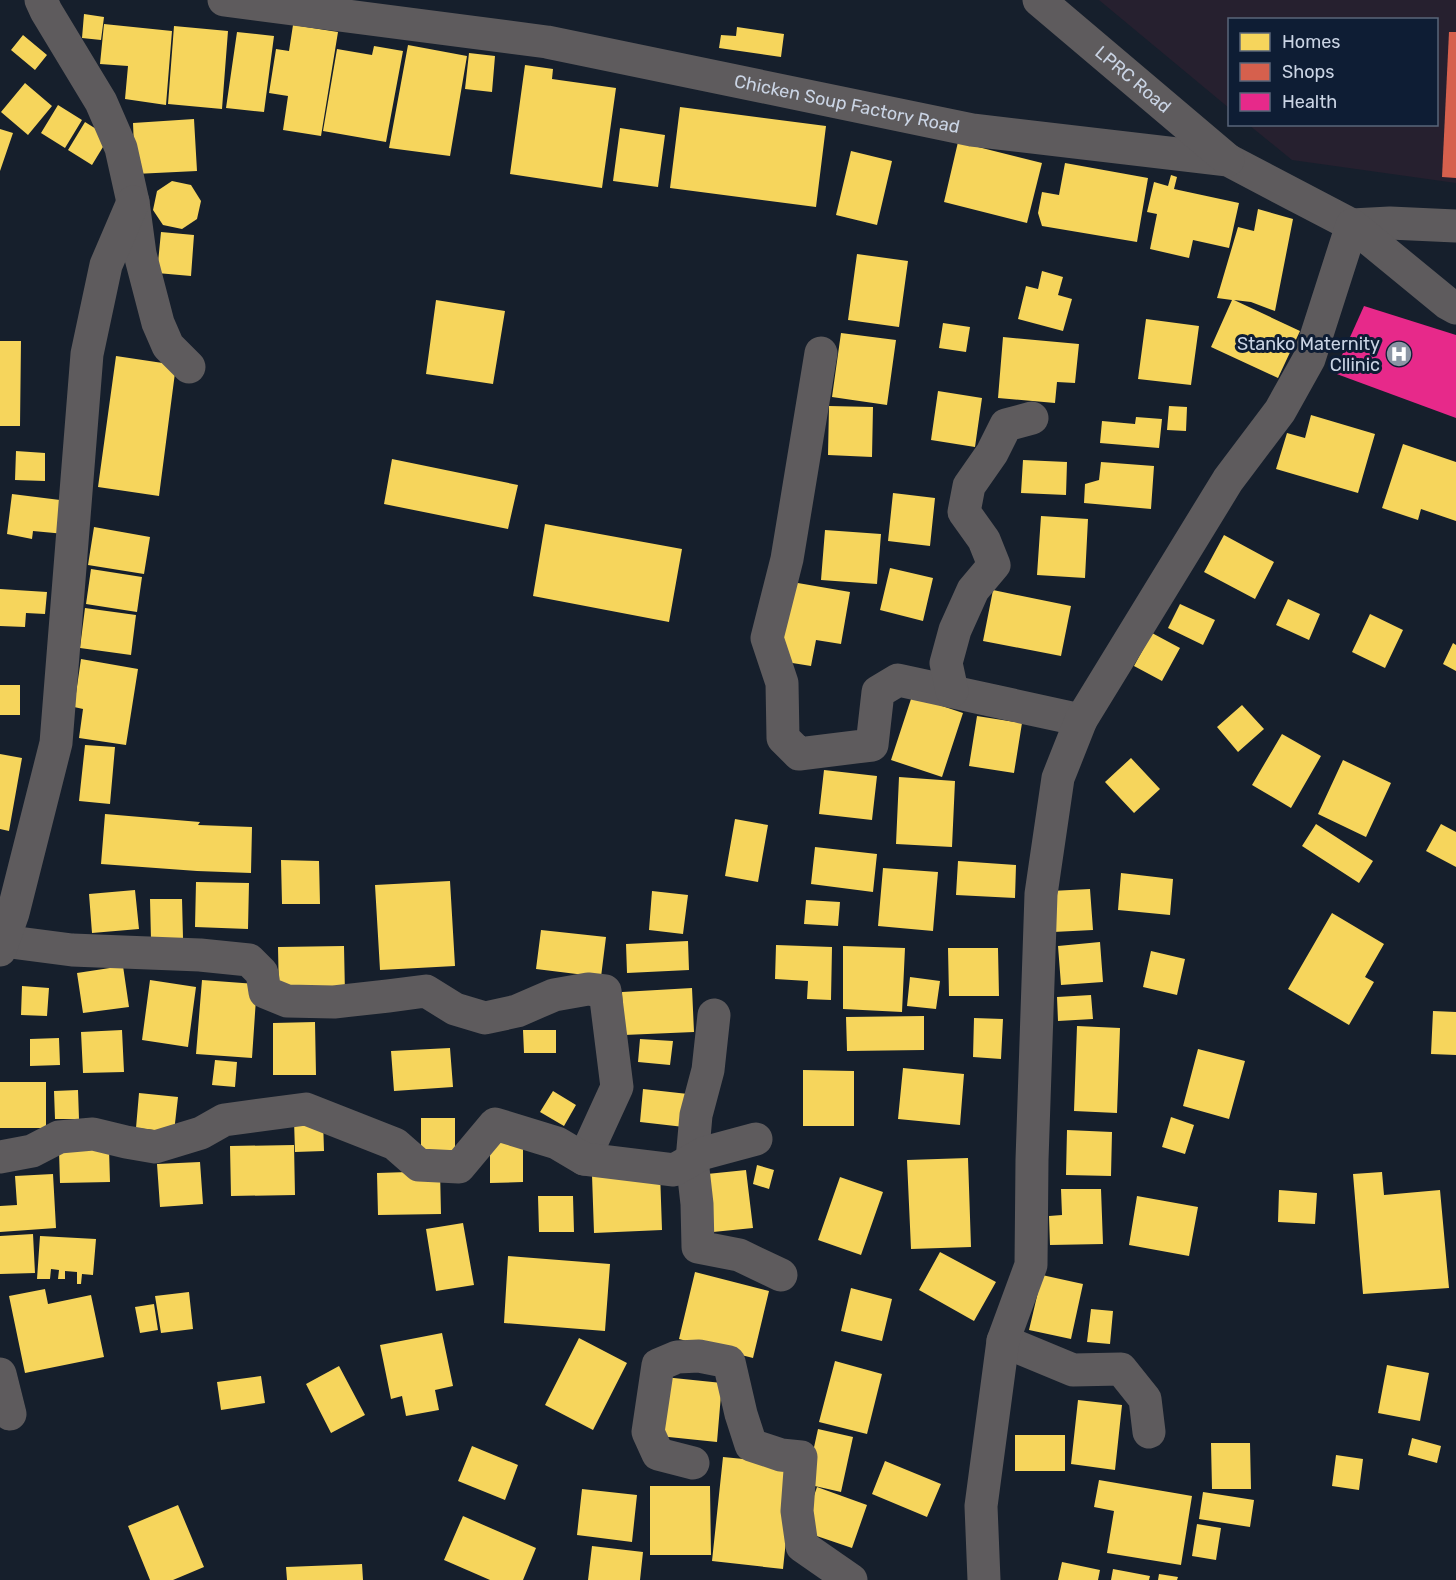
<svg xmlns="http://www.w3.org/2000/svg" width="1456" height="1580" font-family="Rubik,sans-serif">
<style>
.industrial{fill:#26202f}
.homes{fill:#f6d55c}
.shops{fill:#d6604d}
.health{fill:#e7298a}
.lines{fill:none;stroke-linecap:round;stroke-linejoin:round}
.minor{stroke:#5e5b5d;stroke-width:33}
.labels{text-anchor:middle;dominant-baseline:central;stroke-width:6;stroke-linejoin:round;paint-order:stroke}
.street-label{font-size:18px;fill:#cad4e4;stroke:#0e1d34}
.poi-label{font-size:18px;fill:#cad4e4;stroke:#0e1d34;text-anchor:end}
</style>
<rect width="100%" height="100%" fill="#161f2c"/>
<path class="industrial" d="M 1099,0 L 1456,0 L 1456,183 L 1292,160 L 1249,125 L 1436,124 L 1436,20 L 1230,20 L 1229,108 Z"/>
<path class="homes" d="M 84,14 L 104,17 L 101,40 L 82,38 Z
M 104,24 L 172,31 L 166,105 L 125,99 L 128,66 L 100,64 Z
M 293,25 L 338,32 L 321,136 L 283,130 L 288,96 L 269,93 L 276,49 L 289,51 Z
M 174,26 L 228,31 L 222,109 L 168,104 Z
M 737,27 L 784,34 L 781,57 L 719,48 L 721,35 L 736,36 Z
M 237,32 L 274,36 L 264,112 L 226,108 Z
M 23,35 L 47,55 L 35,70 L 11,50 Z
M 408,45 L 467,56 L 450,156 L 389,148 Z
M 374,46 L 403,51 L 386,142 L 323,131 L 337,49 L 372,55 Z
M 469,53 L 495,56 L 492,92 L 465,89 Z
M 525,65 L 553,69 L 552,79 L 616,88 L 602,188 L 510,174 Z
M 25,83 L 52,106 L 28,135 L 1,112 Z
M 58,105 L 82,120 L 65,148 L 41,133 Z
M 680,107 L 826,126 L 816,207 L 670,188 Z
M 194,119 L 197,171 L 135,174 L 133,123 Z
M 85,122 L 109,137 L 92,165 L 68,150 Z
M 620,128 L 665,135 L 658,187 L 613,181 Z
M 0,129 L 13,133 L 0,171 Z
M 958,142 L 1042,163 L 1027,223 L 944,202 Z
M 851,151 L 892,161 L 877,225 L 836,215 Z
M 1065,163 L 1148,178 L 1137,242 L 1042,226 L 1038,213 L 1042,192 L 1059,195 Z
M 1171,175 L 1177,177 L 1174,189 L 1239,203 L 1229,248 L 1193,240 L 1189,258 L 1150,249 L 1157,214 L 1147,212 L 1154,182 L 1168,186 Z
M 172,181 L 191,185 L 201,201 L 197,219 L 182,229 L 163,225 L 153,210 L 157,191 Z
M 1258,209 L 1293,219 L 1275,311 L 1251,302 L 1234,300 L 1300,331 L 1278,378 L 1211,347 L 1232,300 L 1217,298 L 1238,227 L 1254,231 Z
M 161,232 L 194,235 L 191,276 L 157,273 Z
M 857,254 L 908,261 L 899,327 L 848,320 Z
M 1042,271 L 1063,277 L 1058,295 L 1072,299 L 1063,331 L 1018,319 L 1026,286 L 1038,289 Z
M 436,300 L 505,311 L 493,384 L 426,374 Z
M 1146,319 L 1199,326 L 1191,385 L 1138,379 Z
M 943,323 L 970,327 L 966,352 L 939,348 Z
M 841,333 L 896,340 L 887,405 L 832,397 Z
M 1003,337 L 1079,344 L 1075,383 L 1057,382 L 1055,403 L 998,398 Z
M 0,341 L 21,341 L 20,426 L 0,426 Z
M 116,356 L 176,365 L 159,496 L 98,487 Z
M 938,391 L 982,398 L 975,447 L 931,440 Z
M 829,406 L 873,407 L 872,457 L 828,455 Z
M 1169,406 L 1187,407 L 1186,431 L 1167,430 Z
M 1311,415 L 1375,434 L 1358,493 L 1276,469 L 1287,433 L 1305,438 Z
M 1136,417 L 1162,419 L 1159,448 L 1100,443 L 1102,421 L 1135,424 Z
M 1403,444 L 1456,462 L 1456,521 L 1421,509 L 1418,520 L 1382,508 Z
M 16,451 L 45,453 L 45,481 L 15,480 Z
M 392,459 L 518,485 L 508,529 L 384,504 Z
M 1023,460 L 1067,462 L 1066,495 L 1021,493 Z
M 1101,462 L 1154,466 L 1151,509 L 1084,503 L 1085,484 L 1099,480 Z
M 893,493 L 935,498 L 930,546 L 888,541 Z
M 12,494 L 68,501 L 65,534 L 33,531 L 32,539 L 7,534 Z
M 1041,516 L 1088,519 L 1085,578 L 1037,575 Z
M 545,524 L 682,549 L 669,622 L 533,596 Z
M 94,527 L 150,537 L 144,574 L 88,565 Z
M 825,530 L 881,534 L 877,584 L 821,580 Z
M 1224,535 L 1274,562 L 1255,599 L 1204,572 Z
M 890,568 L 933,578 L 923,621 L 880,610 Z
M 91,569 L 142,577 L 137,612 L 86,604 Z
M 792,582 L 850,592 L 841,644 L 816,640 L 811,666 L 780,661 Z
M 0,589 L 47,592 L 45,614 L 26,613 L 25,627 L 0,626 Z
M 993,590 L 1071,606 L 1061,656 L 983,641 Z
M 1288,599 L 1320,614 L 1309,640 L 1276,625 Z
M 1180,604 L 1215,620 L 1203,645 L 1168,628 Z
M 85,608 L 136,615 L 131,655 L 80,648 Z
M 1370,614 L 1403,630 L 1385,668 L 1352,652 Z
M 1152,633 L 1180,648 L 1162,681 L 1134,666 Z
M 1453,643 L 1456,645 L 1456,671 L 1443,664 Z
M 81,659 L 138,669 L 126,745 L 79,738 L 83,709 L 74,707 Z
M 0,685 L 20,685 L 20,715 L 0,715 Z
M 912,696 L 963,713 L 942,777 L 891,760 Z
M 1242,705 L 1264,729 L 1238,752 L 1217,727 Z
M 977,716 L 1022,723 L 1014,773 L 969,766 Z
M 1282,734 L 1321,756 L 1291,808 L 1252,785 Z
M 85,745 L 115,747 L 110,804 L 79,801 Z
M 0,754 L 22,758 L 9,831 L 0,829 Z
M 1131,758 L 1160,789 L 1134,813 L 1105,782 Z
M 1343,760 L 1391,783 L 1366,837 L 1318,814 Z
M 824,770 L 877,776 L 872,820 L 819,814 Z
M 899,777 L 955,781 L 952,847 L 896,844 Z
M 105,814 L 200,822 L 198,825 L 252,827 L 251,873 L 197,871 L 101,864 Z
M 735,819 L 768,825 L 758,882 L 725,876 Z
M 1316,824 L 1373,861 L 1359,883 L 1302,846 Z
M 1441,824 L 1456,832 L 1456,867 L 1426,851 Z
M 815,847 L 877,854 L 873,892 L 811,884 Z
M 281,860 L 319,861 L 320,904 L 282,904 Z
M 958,861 L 1016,865 L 1015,898 L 956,895 Z
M 883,868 L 938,872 L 933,931 L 878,926 Z
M 1121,873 L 1173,879 L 1170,915 L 1118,910 Z
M 450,881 L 455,966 L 380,970 L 375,885 Z
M 196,882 L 249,883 L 248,929 L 195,927 Z
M 1090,889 L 1093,930 L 1053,932 L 1051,891 Z
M 135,890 L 139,929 L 92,933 L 89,894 Z
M 652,891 L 688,895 L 683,934 L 649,930 Z
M 150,899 L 182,899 L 183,938 L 151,939 Z
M 806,900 L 840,902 L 838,926 L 804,924 Z
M 1332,913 L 1384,944 L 1365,977 L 1374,982 L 1349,1025 L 1288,989 Z
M 541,930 L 606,937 L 601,977 L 536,969 Z
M 688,941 L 689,970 L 627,973 L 626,944 Z
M 1100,942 L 1103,982 L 1061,985 L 1058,946 Z
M 776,945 L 832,947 L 831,1000 L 807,999 L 808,981 L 775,979 Z
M 344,946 L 345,994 L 279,994 L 278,947 Z
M 843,946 L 905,948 L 902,1012 L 843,1009 Z
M 948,948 L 998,948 L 999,996 L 949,996 Z
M 1151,951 L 1185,959 L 1177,995 L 1143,987 Z
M 123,966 L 129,1007 L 83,1013 L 77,973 Z
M 910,977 L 940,981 L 936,1009 L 907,1006 Z
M 150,980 L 196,987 L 188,1047 L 142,1040 Z
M 202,980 L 257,984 L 252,1058 L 196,1054 Z
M 22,986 L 49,988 L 47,1016 L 21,1015 Z
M 692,988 L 694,1032 L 624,1035 L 622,992 Z
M 1091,995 L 1093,1019 L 1058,1021 L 1057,997 Z
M 1433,1011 L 1456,1012 L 1456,1055 L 1431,1054 Z
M 924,1016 L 924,1050 L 847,1051 L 846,1017 Z
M 974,1018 L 1003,1019 L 1001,1059 L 973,1057 Z
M 315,1022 L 316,1075 L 273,1075 L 273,1023 Z
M 1077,1026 L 1120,1028 L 1117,1113 L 1074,1111 Z
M 122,1030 L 124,1072 L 83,1073 L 81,1032 Z
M 523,1030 L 556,1030 L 556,1053 L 524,1053 Z
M 59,1038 L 60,1065 L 30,1066 L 30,1039 Z
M 640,1039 L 673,1041 L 670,1065 L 638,1062 Z
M 450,1048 L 453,1087 L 394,1091 L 391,1051 Z
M 1198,1049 L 1245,1061 L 1229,1119 L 1183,1106 Z
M 215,1060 L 237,1062 L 235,1087 L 212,1085 Z
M 903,1068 L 964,1074 L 960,1125 L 898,1119 Z
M 803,1070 L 854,1071 L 854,1126 L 803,1126 Z
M 0,1082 L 46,1082 L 46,1128 L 0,1128 Z
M 643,1089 L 688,1094 L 684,1127 L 640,1122 Z
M 78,1090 L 79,1119 L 55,1119 L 54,1091 Z
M 553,1091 L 576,1105 L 564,1126 L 540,1112 Z
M 139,1093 L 178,1097 L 174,1132 L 136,1128 Z
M 1171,1117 L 1194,1125 L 1185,1154 L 1162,1147 Z
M 421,1118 L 455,1118 L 455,1160 L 421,1160 Z
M 294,1120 L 323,1120 L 324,1151 L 295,1152 Z
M 1067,1130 L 1112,1132 L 1111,1176 L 1066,1175 Z
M 490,1143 L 523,1143 L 523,1182 L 490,1183 Z
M 294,1145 L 295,1195 L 231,1196 L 230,1146 Z
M 109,1149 L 110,1182 L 60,1183 L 59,1150 Z
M 968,1158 L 971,1247 L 911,1249 L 907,1160 Z
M 200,1162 L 203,1204 L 160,1207 L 157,1164 Z
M 757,1165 L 774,1170 L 769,1189 L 753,1184 Z
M 746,1170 L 753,1228 L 713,1232 L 707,1174 Z
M 440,1171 L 441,1214 L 378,1215 L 377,1173 Z
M 660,1172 L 662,1230 L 594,1233 L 592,1175 Z
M 1382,1172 L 1384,1195 L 1440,1190 L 1449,1288 L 1363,1294 L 1353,1174 Z
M 53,1174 L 56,1228 L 0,1232 L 0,1206 L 17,1205 L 15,1176 Z
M 840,1177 L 883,1192 L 861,1255 L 818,1240 Z
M 1061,1189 L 1101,1189 L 1103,1244 L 1050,1245 L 1049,1216 L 1062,1215 Z
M 1279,1190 L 1317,1193 L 1315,1224 L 1278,1222 Z
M 538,1196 L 573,1196 L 574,1232 L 539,1232 Z
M 1137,1196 L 1198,1207 L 1189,1256 L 1129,1245 Z
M 463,1223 L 474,1285 L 436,1291 L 426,1229 Z
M 33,1234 L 35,1273 L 0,1274 L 0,1236 Z
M 40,1236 L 96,1239 L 93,1275 L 82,1274 L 81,1284 L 77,1284 L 77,1272 L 65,1271 L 65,1279 L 58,1279 L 59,1270 L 51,1269 L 50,1279 L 37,1279 Z
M 940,1252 L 996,1282 L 974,1321 L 919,1290 Z
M 508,1256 L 610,1264 L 605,1331 L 504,1323 Z
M 695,1272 L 769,1291 L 753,1358 L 679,1339 Z
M 1042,1275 L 1083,1284 L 1071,1339 L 1029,1330 Z
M 851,1288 L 892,1299 L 882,1341 L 841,1331 Z
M 45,1289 L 48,1304 L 91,1295 L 104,1357 L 25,1373 L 9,1296 Z
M 189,1292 L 193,1329 L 161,1333 L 155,1296 Z
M 154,1304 L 158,1330 L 140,1333 L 135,1307 Z
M 1091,1309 L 1113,1311 L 1110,1344 L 1087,1342 Z
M 442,1333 L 453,1386 L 435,1390 L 439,1410 L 406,1416 L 402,1396 L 391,1399 L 380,1345 Z
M 579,1338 L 627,1363 L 593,1430 L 545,1405 Z
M 835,1361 L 882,1374 L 867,1434 L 819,1422 Z
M 1387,1365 L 1429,1373 L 1420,1421 L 1378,1413 Z
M 339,1366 L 365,1415 L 331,1433 L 306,1384 Z
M 261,1376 L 265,1403 L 221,1410 L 217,1382 Z
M 664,1377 L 722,1383 L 717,1442 L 659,1436 Z
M 1078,1400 L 1122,1405 L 1115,1470 L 1071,1464 Z
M 818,1429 L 853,1437 L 841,1492 L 806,1484 Z
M 1015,1435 L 1065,1435 L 1065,1471 L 1015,1471 Z
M 1412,1438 L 1441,1446 L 1437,1463 L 1408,1455 Z
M 1211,1443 L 1250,1443 L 1251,1489 L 1212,1489 Z
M 472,1446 L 518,1465 L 505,1500 L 458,1481 Z
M 1336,1455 L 1363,1459 L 1359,1490 L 1332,1486 Z
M 723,1457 L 794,1464 L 783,1569 L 712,1561 Z
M 885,1461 L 941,1484 L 927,1517 L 872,1494 Z
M 1099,1480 L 1192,1496 L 1181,1565 L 1107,1553 L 1114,1511 L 1094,1507 Z
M 650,1486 L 710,1486 L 711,1555 L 650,1555 Z
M 817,1487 L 867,1505 L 852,1548 L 802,1531 Z
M 582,1489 L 637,1495 L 632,1542 L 577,1535 Z
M 1203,1492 L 1254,1500 L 1250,1527 L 1199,1519 Z
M 178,1505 L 204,1567 L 173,1580 L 150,1580 L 128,1526 Z
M 463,1516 L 536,1548 L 523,1580 L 490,1580 L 444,1560 Z
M 1197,1524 L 1221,1528 L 1216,1560 L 1192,1556 Z
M 592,1546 L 643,1552 L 640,1580 L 588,1580 Z
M 1062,1562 L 1100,1570 L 1098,1580 L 1058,1580 Z
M 362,1564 L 363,1580 L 287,1580 L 286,1567 Z
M 1113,1569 L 1150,1576 L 1149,1580 L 1111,1580 Z
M 1159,1574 L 1178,1577 L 1177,1580 L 1158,1580 Z"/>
<path class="shops" d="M 1449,32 L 1456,32 L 1456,178 L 1442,177 Z"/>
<path class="health" d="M 1364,306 L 1456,335 L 1456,418 L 1334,373 Z"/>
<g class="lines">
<g class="minor">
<path d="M 41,0 L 46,11 L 101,102 L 121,148 L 133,202 L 140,254 L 158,323 L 168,346 L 189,367"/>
<path id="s1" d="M 224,0 L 547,42 L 972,130 L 1228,160 L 1352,225 L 1390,223 L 1456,226"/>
<path id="s2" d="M 1039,0 L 1228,160"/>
<path d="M 821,353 L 787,559 L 767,638 L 782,683 L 783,738 L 799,754 L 872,745 L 878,692 L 898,680 L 1081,720"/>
<path d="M 952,691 L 946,663 L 955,630 L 973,590 L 994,565 L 984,540 L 964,512 L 969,486 L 992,453 L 1006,425 L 1032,418"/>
<path d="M 3,941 L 72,950 L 200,955 L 249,960 L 262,973 L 265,992 L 287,1001 L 334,1002 L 388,996 L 426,991 L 455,1009 L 485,1018 L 517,1011 L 554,995 L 588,989 L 605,991 L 617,1087 L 584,1159"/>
<path d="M 0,950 L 13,913 L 56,743 L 87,354 L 106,265 L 133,202"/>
<path d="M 714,1015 L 708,1070 L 696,1115 L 692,1160 L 697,1204 L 698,1247 L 739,1255 L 781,1275"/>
<path d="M 0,1157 L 32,1151 L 59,1137 L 93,1134 L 126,1142 L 155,1147 L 201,1133 L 224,1120 L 306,1109 L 395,1144 L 419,1165 L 459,1167 L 495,1124 L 557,1143 L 584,1159 L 674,1170 L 704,1153 L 756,1139"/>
<path d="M 1003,1341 L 1073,1370 L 1121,1369 L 1145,1399 L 1149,1432"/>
<path d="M 0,1374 L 10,1414"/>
<path d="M 693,1463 L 658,1454 L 648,1432 L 658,1365 L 677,1357 L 699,1356 L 729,1362 L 741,1414 L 751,1445 L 781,1455 L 801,1457 L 797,1511 L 802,1546 L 851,1580"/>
<path d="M 984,1580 L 981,1506 L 1003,1341 L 1031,1265 L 1032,1160 L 1041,894 L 1058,778 L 1081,720 L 1228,480 L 1280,411 L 1309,359 L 1352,225 L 1447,303 L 1456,308"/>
</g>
</g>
<defs>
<g id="hospital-disc" transform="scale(1.35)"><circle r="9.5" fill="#8b95a4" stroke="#0e1d34"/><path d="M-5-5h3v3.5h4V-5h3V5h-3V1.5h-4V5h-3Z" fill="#fff"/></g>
</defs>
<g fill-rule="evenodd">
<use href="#hospital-disc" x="1399" y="354"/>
</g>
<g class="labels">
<g class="street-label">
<text stroke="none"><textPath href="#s2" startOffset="123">LPRC Road</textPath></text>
<text stroke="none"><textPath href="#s1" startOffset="632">Chicken Soup Factory Road</textPath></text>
</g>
<g class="poi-label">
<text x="1380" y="344">Stanko Maternity<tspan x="1380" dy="21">Cllinic</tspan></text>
</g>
</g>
<rect x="1228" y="18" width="210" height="108" fill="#0e1d34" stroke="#59667a" stroke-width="1.5"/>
<rect x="1240" y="33" width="30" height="18" fill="#f6d55c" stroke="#59667a" stroke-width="1.5"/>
<text x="1282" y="48" font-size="18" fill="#cad4e4">Homes</text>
<rect x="1240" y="63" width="30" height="18" fill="#d6604d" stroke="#59667a" stroke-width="1.5"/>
<text x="1282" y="78" font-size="18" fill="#cad4e4">Shops</text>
<rect x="1240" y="93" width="30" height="18" fill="#e7298a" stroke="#59667a" stroke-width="1.5"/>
<text x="1282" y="108" font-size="18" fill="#cad4e4">Health</text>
</svg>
